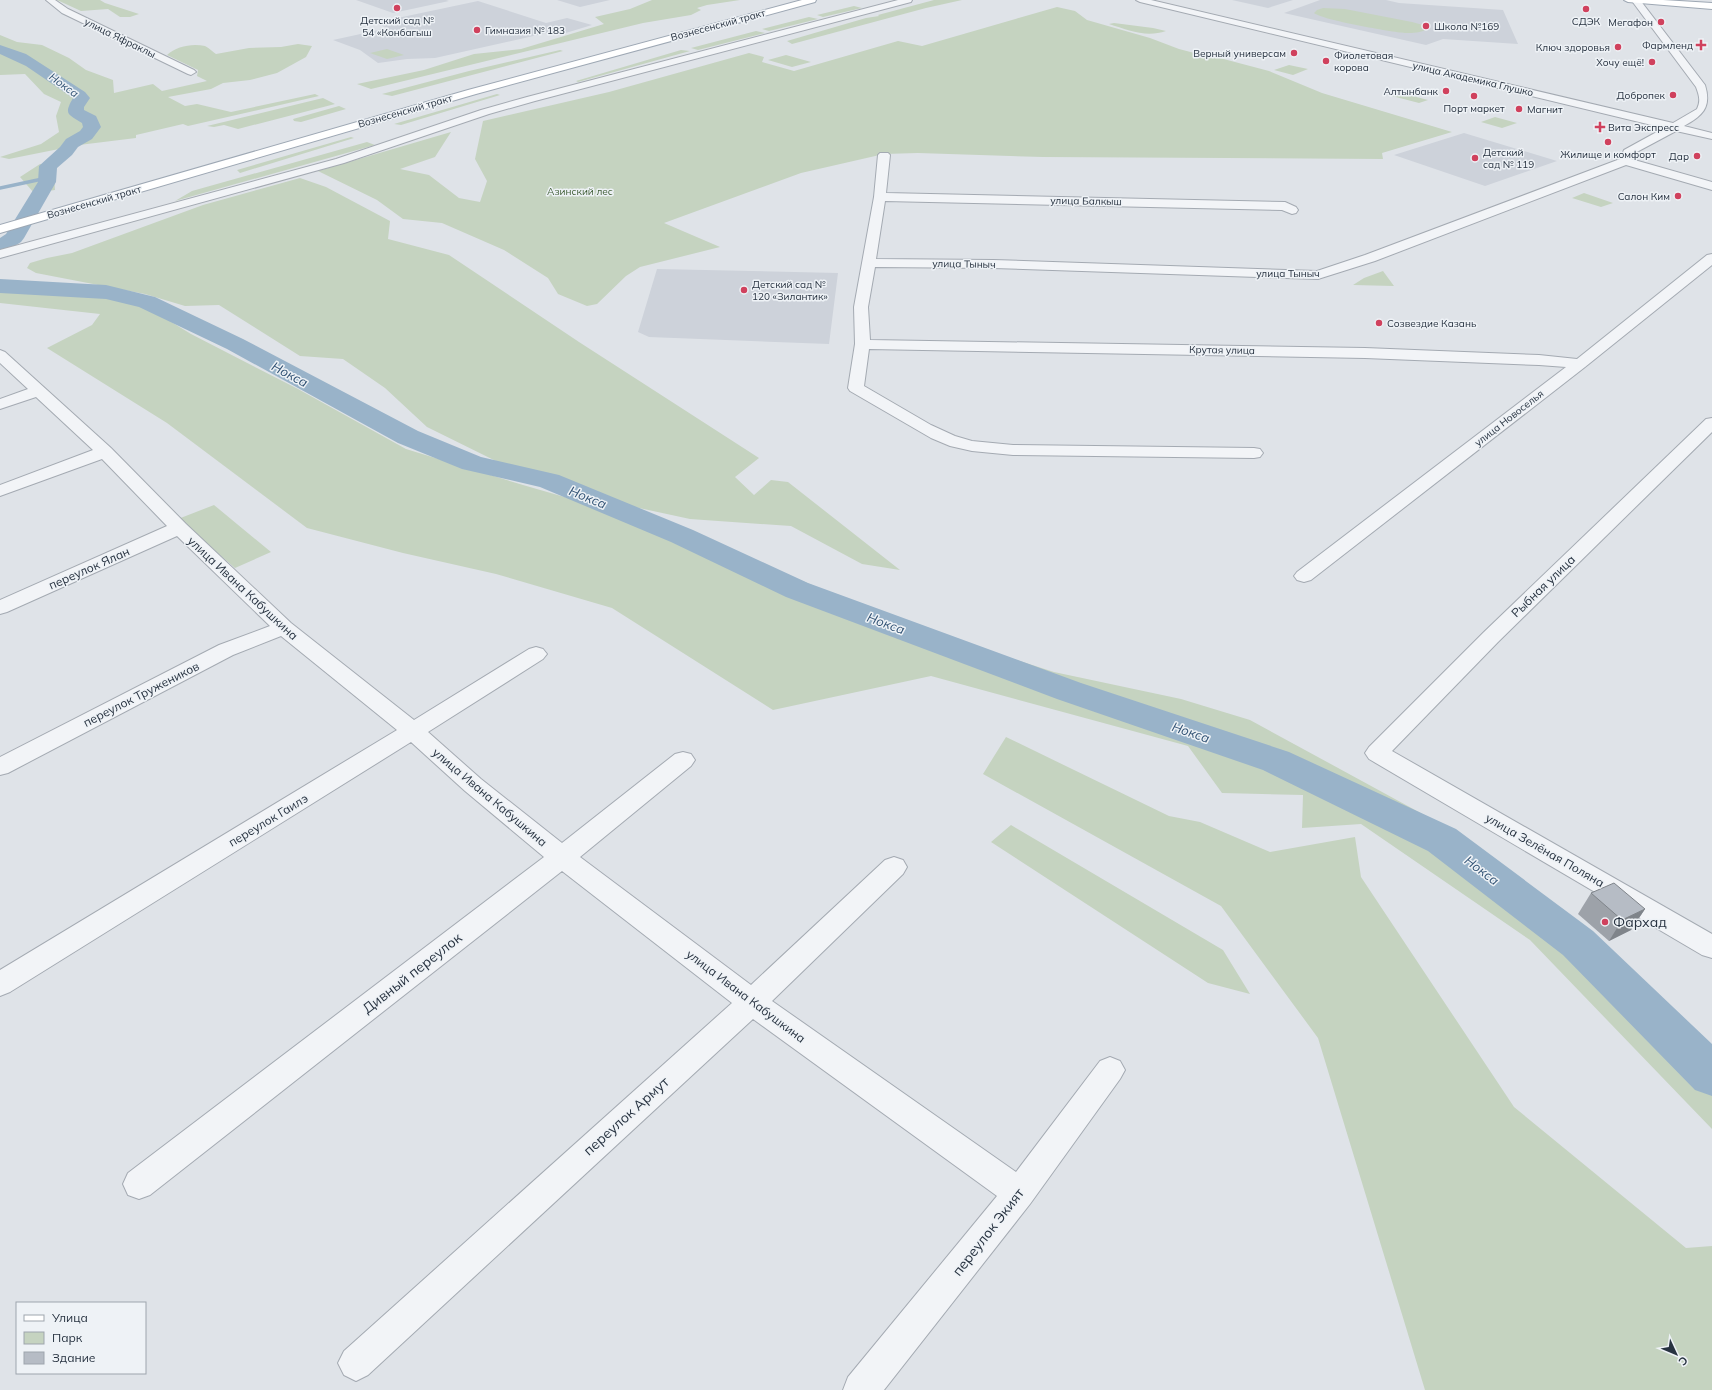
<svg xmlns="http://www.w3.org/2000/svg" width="1712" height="1390" font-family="Mulish,sans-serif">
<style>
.built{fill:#cdd2da}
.green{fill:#c5d3c0}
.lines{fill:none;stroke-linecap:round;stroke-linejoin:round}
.stream{stroke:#99b3c9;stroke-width:3.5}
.river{fill:#99b3c9;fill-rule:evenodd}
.minor-casing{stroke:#a4aab2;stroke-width:2}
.major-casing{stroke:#9ea8b4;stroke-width:2}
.minor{fill:#f2f4f7;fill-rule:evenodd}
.major{fill:#fff;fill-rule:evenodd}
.wall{fill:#9da2a9}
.shaded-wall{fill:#7f848a}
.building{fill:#b6bcc5;stroke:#7f848a}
.poi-dot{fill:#d0415d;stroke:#eef2f6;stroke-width:1.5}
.labels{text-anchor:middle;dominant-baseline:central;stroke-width:3;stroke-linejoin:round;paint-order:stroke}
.far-poi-label{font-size:10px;fill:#273240;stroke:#eef2f6;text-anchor:end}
.far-street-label{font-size:10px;fill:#273240;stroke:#eef2f6}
.far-park-label{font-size:10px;fill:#3e5c34;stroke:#eef2f6}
.far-water-label{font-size:11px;font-style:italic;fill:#315274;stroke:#eef2f6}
.street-label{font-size:12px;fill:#273240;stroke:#eef2f6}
.water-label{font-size:13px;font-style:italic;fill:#315274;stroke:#eef2f6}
.near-poi-label{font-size:14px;fill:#273240;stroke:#eef2f6;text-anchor:start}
.near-street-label{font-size:14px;fill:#273240;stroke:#eef2f6}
</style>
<rect width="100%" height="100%" fill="#dfe3e8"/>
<path class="built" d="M 356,0 L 446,0 L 449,1 L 393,13 Z
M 557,0 L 610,0 L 580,7 Z
M 1232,0 L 1293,0 L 1268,8 Z
M 1320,0 L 1386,0 L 1399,3 L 1503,10 L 1518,44 L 1443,39 L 1426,45 L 1284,13 Z
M 478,1 L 546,23 L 567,18 L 592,25 L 559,35 L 551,32 L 435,58 L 407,59 L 378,63 L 360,50 L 333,40 L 388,28 L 374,23 Z
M 1464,133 L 1557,161 L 1485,186 L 1394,155 Z
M 657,269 L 838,273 L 829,344 L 649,337 L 638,332 Z"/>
<path class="green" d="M 57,0 L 100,0 L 105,3 L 139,14 L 130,17 L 120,17 L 108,9 L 81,11 Z
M 652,0 L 740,0 L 707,5 L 697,8 L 701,10 L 691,15 L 643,23 L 371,89 L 357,84 L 424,70 L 474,54 L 521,49 L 604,24 L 595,17 L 630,9 Z
M 934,0 L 962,0 L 926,8 L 792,44 L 787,41 L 866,18 L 879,16 L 878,15 Z
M 854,6 L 862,8 L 823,17 L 817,15 Z
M 1057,7 L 1075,11 L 1087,20 L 1150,38 L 1179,49 L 1202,55 L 1216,57 L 1269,71 L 1322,93 L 1452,132 L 1382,153 L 1383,159 L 1043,157 L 918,153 L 884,154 L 801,173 L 664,223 L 720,247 L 640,267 L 626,276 L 597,304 L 587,306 L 558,294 L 548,278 L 504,250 L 442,223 L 403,219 L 377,200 L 318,171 L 451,132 L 435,157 L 400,169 L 429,175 L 459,198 L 480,202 L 487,181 L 475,159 L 483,121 L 609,92 L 749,53 L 764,57 L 762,62 L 794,71 L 898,41 L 922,46 Z
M 1323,8 L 1345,9 L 1412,22 L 1423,25 L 1427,29 C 1421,33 1413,33 1405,33 C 1392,32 1322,20 1314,13 L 1317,10 Z
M 809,17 L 818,19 L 769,31 L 762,29 Z
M 1114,23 L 1153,28 L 1166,31 C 1146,38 1128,30 1109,24 Z
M 756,31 L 765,33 L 698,50 L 691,48 Z
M 0,35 L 17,42 L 42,45 L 69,58 L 86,70 L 113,80 L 114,93 L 153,84 L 162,91 L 207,81 L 197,76 L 198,70 L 167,55 C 176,46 193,43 205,46 C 209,48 213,52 216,54 L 249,48 L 281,47 L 298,44 L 312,46 L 306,57 L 277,73 L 250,80 L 223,83 L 211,89 L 168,97 L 185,106 L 197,104 L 231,112 L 315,94 L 319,96 L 188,126 L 183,124 L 136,135 L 136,138 L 79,145 L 9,159 L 0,157 L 41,144 L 59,132 L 56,116 L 61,102 L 44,94 L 25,74 L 0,75 Z
M 387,49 L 404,55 L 387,59 L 370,53 Z
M 560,50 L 563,51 L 392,96 L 382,94 L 469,71 Z
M 681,50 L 690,51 L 578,82 L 576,81 Z
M 786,55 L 811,62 L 792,67 L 768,60 Z
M 1289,65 L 1308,69 L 1293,75 L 1274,70 Z
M 1401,93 L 1428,100 L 1419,103 L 1392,96 Z
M 497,94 L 500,95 L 401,125 L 394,124 Z
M 323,98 L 335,104 L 238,129 L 224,125 L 214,127 L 207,126 Z
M 339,106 L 346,109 L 301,122 L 294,121 L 293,119 Z
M 1495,117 L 1517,123 L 1502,128 L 1481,122 Z
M 351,137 L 354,138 L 240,173 L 237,170 Z
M 367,142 L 375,145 L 175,201 L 192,191 Z
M 40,164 L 54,164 C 56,173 54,181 55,190 L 34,193 L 20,177 Z
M 300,178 L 326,187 L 390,221 L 388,239 L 449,255 L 579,342 L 759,458 L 735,477 L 754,495 L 771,480 L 788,482 L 900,570 L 862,564 L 791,526 L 690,519 L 579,495 L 526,476 L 427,427 L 385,388 L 343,359 L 300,356 L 219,305 L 185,306 L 145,294 L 36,273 L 27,268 L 30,263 L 47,258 L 72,253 L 203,205 Z
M 1584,193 L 1613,203 L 1601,207 L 1572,198 Z
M 1383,271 L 1394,286 L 1353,285 L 1364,278 Z
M 0,289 L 102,295 L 142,304 L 191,334 L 298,389 L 406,449 L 523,485 L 696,535 L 833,594 L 932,633 L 1054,672 L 1181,699 L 1250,720 L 1428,817 L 1583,940 L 1712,1065 L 1712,1129 L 1530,940 L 1361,824 L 1302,828 L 1303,795 L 1222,793 L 1188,746 L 931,676 L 773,710 L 612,608 L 496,574 L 403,553 L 307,528 L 167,423 L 47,348 L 92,325 L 100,314 L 0,303 Z
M 214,505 L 271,552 L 235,568 L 178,519 Z
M 1006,737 L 1169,816 L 1200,822 L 1270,852 L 1355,837 L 1361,877 L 1514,1107 L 1686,1248 L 1712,1246 L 1712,1390 L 1425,1390 L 1318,1038 L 1221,906 L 983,774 Z
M 1011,825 L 1223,950 L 1250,994 L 1208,983 L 991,842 Z"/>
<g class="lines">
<path class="stream" d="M 0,188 L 47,178"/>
<path class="river" d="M 0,45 L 26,54 L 85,92 L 90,98 L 84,107 L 84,110 L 96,116 L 101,127 L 92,139 L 78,147 L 72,155 L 57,168 L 56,182 L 24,238 L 21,242 L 7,251 L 0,253 L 0,238 L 6,234 L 38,182 L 39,166 L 60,147 L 66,139 L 80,131 L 83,127 L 82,123 C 67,114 64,114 73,98 L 26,66 L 0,54 Z
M 0,279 L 106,285 L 155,297 L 243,339 L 418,431 L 481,457 L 559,475 L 693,530 L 808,583 L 1081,683 L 1289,752 L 1456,829 L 1593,931 L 1712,1044 L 1712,1096 L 1695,1090 L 1563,955 L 1428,851 L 1263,770 L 1057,699 L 786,597 L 671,542 L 540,487 L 462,469 L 398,443 L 227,349 L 139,307 L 106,299 L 0,293 Z"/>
<g class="minor-casing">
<path id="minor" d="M 46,0 L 55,0 L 68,9 L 194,70 L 196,72 L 191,75 L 188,74 L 62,13 Z
M 898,0 L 912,0 L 911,2 L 535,101 L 489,114 L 344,163 L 0,258 L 0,250 L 336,159 L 481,110 L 527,97 Z
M 1136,0 L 1151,0 L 1673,123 L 1697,109 C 1701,101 1699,95 1696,87 L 1632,1 L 1640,0 L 1705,85 C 1712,108 1702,116 1684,126 L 1712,133 L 1712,139 L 1676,131 L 1633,154 L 1631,159 L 1712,182 L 1712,190 L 1626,165 L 1375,261 L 1318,279 L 993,268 L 875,267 L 868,307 L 870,340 L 1365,348 L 1539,355 L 1577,359 L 1707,255 L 1712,254 L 1712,265 L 1585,367 L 1311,580 L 1304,582 L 1297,580 L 1294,576 L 1297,572 L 1566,367 L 1539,365 L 1365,358 L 869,349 L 864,386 L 931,425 L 955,436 L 972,441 L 1013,445 L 1254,448 L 1260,449 L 1263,453 L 1260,457 L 1254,458 L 1013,455 L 972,451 L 950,446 L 931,438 L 850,391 L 848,388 L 855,344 L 854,307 L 874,197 L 878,155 L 880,153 L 888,153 L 890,155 L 886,193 L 1285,202 L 1296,207 L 1298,210 L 1296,213 L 1292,214 L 1282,210 L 885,201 L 876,259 L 993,260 L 1317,271 L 1365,255 L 1620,159 L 1624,150 L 1664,128 L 1140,2 Z
M 0,350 L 5,352 L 111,448 L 186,524 L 291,623 L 414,720 L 529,649 L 536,647 L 543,649 L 547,654 L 543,659 L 428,732 L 481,779 L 562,843 L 675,754 L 683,752 L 691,754 L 695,760 L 691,766 L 580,857 L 751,985 L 885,860 L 894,857 L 903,860 L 907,867 L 903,874 L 772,1001 L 1016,1172 L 1100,1061 L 1110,1057 L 1120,1061 L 1125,1070 L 1120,1079 L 1030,1204 L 884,1390 L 843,1390 L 848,1377 L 997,1196 L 753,1019 L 368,1375 L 356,1381 L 344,1375 L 338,1363 L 344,1351 L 732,1003 L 562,871 L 150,1195 L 139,1199 L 128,1195 L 123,1184 L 128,1173 L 544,857 L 465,791 L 411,742 L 10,992 L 0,996 L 0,970 L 397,730 L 281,636 L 233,655 L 8,773 L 0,775 L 0,757 L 219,645 L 270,626 L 177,536 L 7,612 L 0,614 L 0,600 L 167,526 L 102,459 L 0,496 L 0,485 L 93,450 L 36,397 L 0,409 L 0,399 L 28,389 L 0,363 Z
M 1712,418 L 1712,432 L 1498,642 L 1392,751 L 1712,934 L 1712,958 L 1702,955 L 1369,759 L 1365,753 L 1369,747 L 1484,632 L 1706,419 Z"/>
</g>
<g class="major-casing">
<path id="major" d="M 802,0 L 816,0 L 815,2 L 476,94 L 0,233 L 0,225 L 468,90 Z
M 1624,0 L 1663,0 L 1712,3 L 1712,9 L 1628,2 Z"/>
</g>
<use href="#minor" class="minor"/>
<use href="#major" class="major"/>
</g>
<path class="wall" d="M 1591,893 L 1645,909 L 1631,930 L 1609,941 L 1578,914 Z"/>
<path class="shaded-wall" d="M 1645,909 L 1631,930 L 1609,941 L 1622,920 Z"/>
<path class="building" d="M 1614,883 L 1645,909 L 1622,920 L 1591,893 Z"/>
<g class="poi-dot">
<circle cx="397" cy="8" r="4"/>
<circle cx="1586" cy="9" r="4"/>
<circle cx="1661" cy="22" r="4"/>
<circle cx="1426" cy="26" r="4"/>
<circle cx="477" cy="30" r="4"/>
<path d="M1699 39h4v4h4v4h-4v4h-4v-4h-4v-4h4z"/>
<circle cx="1618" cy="47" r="4"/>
<circle cx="1294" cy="53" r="4"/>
<circle cx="1326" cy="61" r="4"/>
<circle cx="1652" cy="62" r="4"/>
<circle cx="1446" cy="91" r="4"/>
<circle cx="1673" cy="95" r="4"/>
<circle cx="1474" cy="96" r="4"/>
<circle cx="1519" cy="109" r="4"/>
<path d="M1598 121h4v4h4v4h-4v4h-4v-4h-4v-4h4z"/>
<circle cx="1608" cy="142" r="4"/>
<circle cx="1697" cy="156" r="4"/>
<circle cx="1475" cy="158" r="4"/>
<circle cx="1678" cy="196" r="4"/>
<circle cx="744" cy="290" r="4"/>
<circle cx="1379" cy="323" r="4"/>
<circle cx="1605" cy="922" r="4"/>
</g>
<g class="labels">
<g class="far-poi-label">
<text x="397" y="20" text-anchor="middle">Детский сад №<tspan x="397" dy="12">54 «Конбагыш</tspan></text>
<text x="1586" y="21" text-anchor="middle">СДЭК</text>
<text x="1653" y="22">Мегафон</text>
<text x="1434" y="26" text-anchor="start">Школа №169</text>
<text x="485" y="30" text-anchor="start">Гимназия № 183</text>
<text x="1693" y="45">Фармленд</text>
<text x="1610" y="47">Ключ здоровья</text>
<text x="1286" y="53">Верный универсам</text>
<text x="1334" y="55" text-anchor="start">Фиолетовая<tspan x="1334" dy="12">корова</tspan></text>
<text x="1644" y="62">Хочу ещё!</text>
<text x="1438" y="91">Алтынбанк</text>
<text x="1665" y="95">Добропек</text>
<text x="1474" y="108" text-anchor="middle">Порт маркет</text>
<text x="1527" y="109" text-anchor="start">Магнит</text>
<text x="1608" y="127" text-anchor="start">Вита Экспресс</text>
<text x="1483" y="152" text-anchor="start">Детский<tspan x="1483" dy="12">сад № 119</tspan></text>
<text x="1608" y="154" text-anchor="middle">Жилище и комфорт</text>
<text x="1689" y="156">Дар</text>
<text x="1670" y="196">Салон Ким</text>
<text x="752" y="284" text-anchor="start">Детский сад №<tspan x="752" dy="12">120 «Зилантик»</tspan></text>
<text x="1387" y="323" text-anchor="start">Созвездие Казань</text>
</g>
<g class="far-street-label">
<text transform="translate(718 25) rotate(-15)">Вознесенский тракт</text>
<text transform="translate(120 38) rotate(26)">улица Яфраклы</text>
<text transform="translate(1473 79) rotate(13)">улица Академика Глушко</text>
<text transform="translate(405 111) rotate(-16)">Вознесенский тракт</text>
<text transform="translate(1086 201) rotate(1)">улица Балкыш</text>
<text transform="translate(94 202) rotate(-16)">Вознесенский тракт</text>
<text transform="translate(964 264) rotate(1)">улица Тыныч</text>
<text x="1288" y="273">улица Тыныч</text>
<text transform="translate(1222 350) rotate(1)">Крутая улица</text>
<text transform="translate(1509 418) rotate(-38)">улица Новоселья</text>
</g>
<g class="far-park-label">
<text x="580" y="191">Азинский лес</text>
</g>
<g class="far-water-label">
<text transform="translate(64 85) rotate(36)">Нокса</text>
</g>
<g class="street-label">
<text transform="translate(89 568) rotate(-24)">переулок Ялан</text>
<text transform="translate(1543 586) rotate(-44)">Рыбная улица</text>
<text transform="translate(243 588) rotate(43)">улица Ивана Кабушкина</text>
<text transform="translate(141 694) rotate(-27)">переулок Тружеников</text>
<text transform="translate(490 797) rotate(40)">улица Ивана Кабушкина</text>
<text transform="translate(268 820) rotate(-31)">переулок Гаилэ</text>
<text transform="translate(1545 850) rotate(30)">улица Зелёная Поляна</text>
<text transform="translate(746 996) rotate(37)">улица Ивана Кабушкина</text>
</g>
<g class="water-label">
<text transform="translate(290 374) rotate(28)">Нокса</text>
<text transform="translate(588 497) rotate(22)">Нокса</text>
<text transform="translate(886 623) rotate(20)">Нокса</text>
<text transform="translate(1191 732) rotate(19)">Нокса</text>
<text transform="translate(1482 870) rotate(37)">Нокса</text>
</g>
<g class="near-poi-label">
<text x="1613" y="922">Фархад</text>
</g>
<g class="near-street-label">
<text transform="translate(412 973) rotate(-38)">Дивный переулок</text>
<text transform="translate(626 1116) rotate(-42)">переулок Армут</text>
<text transform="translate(988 1232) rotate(-52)">переулок Экият</text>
</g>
</g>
<rect x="16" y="1302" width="130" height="72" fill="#eef2f6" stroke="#9ea5ad"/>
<rect x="24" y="1315" width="20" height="6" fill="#ffffff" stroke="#9ea5ad"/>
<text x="52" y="1322" font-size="12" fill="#273240">Улица</text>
<rect x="24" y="1332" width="20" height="12" fill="#c5d3c0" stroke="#9ea5ad"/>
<text x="52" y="1342" font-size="12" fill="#273240">Парк</text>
<rect x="24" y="1352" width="20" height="12" fill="#b6bcc5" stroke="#9ea5ad"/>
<text x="52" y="1362" font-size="12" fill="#273240">Здание</text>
<g transform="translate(1676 1354) rotate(134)" stroke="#eef2f6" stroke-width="3" paint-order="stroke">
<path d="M0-3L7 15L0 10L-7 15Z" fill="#273240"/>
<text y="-6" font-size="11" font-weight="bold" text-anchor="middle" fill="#273240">С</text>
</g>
</svg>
